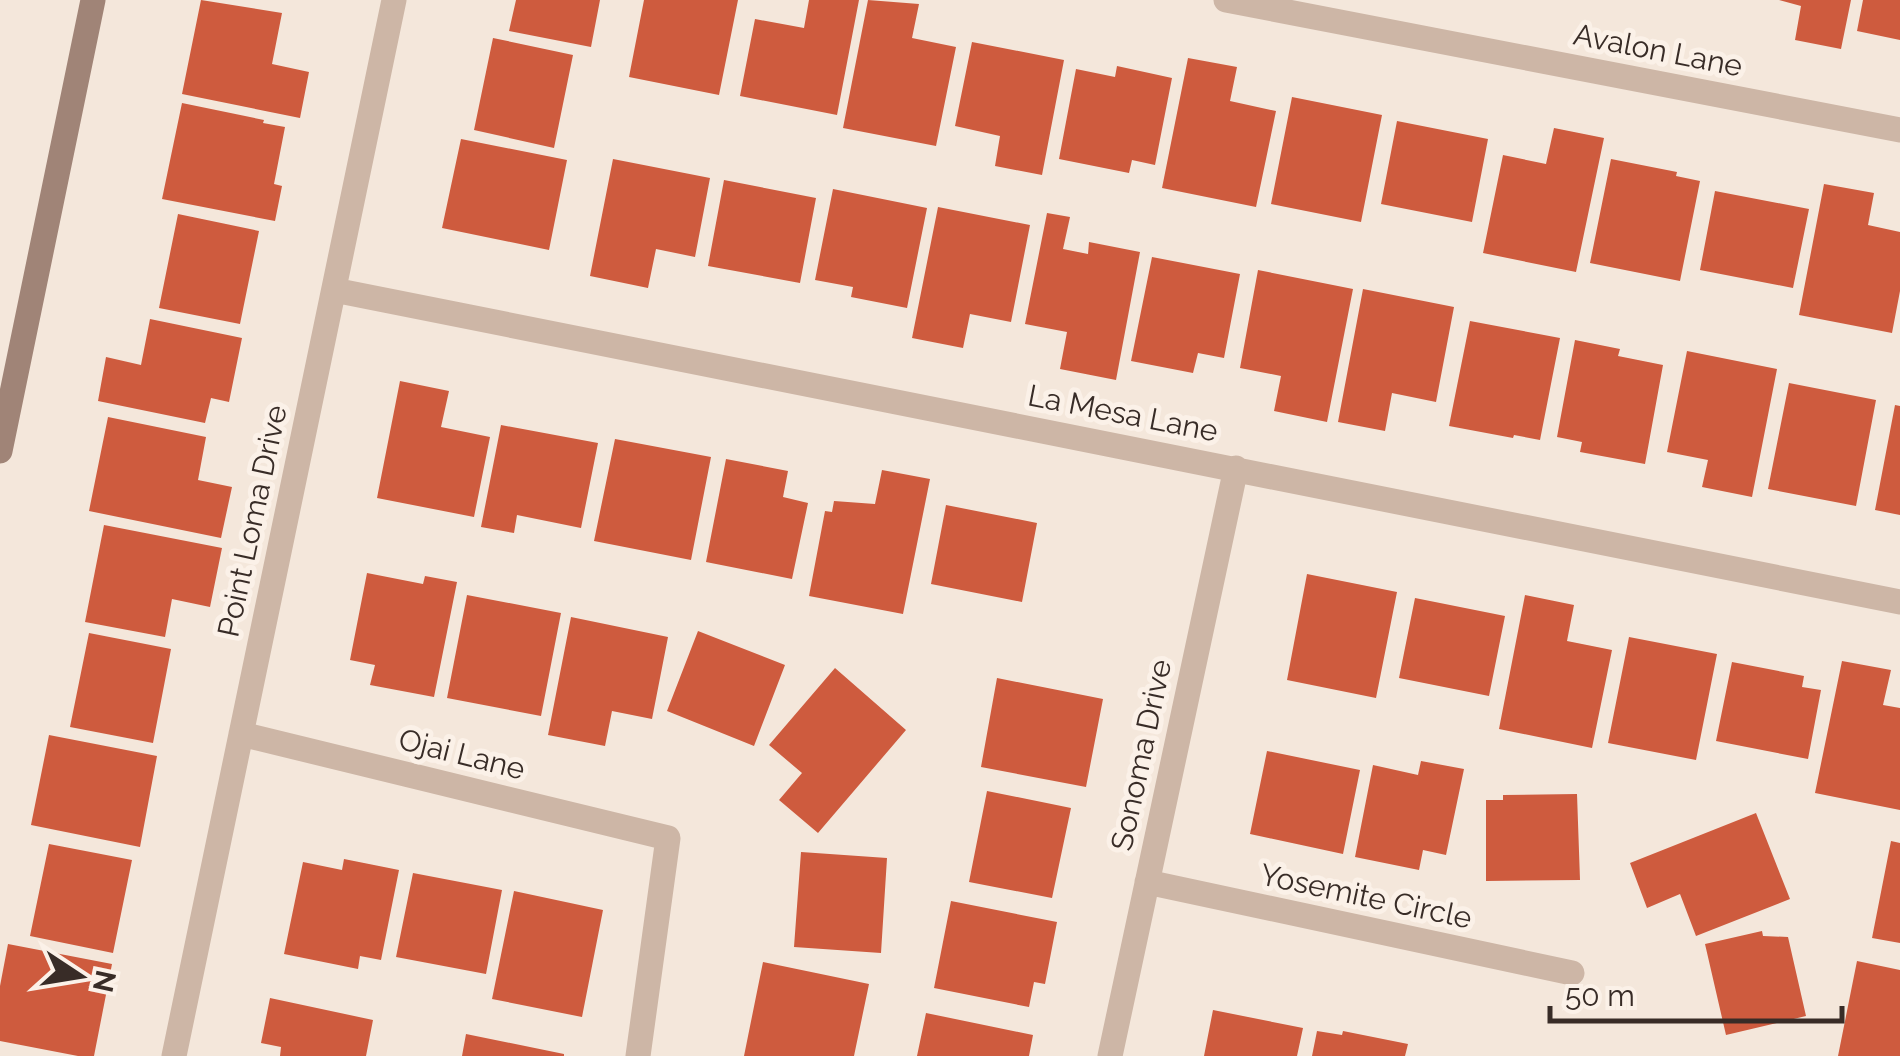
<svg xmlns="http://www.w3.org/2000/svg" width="1900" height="1056" font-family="Raleway,sans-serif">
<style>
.building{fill:#ce5b3e}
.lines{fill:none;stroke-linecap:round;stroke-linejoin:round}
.street{stroke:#cdb6a6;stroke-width:25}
.secondary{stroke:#a08477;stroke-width:25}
.labels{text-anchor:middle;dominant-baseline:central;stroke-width:10;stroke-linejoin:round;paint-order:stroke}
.street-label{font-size:30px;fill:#382c27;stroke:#fbf1e8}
</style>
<rect width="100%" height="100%" fill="#f4e7db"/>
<path class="building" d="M 201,0 L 282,13 L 272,64 L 309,72 L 300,118 L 182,94 Z
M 516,0 L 600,0 L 591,47 L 509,31 Z
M 644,0 L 738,0 L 719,95 L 629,77 Z
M 809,0 L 859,0 L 837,115 L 740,96 L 755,19 L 804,28 Z
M 868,0 L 919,4 L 912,38 L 956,47 L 936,146 L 843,128 Z
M 1779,0 L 1851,0 L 1841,49 L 1795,40 L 1801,6 Z
M 1863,0 L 1900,0 L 1900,40 L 1857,31 Z
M 493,38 L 573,55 L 554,148 L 474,130 Z
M 972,42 L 1064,60 L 1042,175 L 995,166 L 1000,136 L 955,126 Z
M 1188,58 L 1237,67 L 1230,101 L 1276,111 L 1256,207 L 1162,188 Z
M 1117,66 L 1172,78 L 1155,165 L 1132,160 L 1129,173 L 1059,159 L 1076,69 L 1115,77 Z
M 1292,97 L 1382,115 L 1361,222 L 1271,204 Z
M 182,103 L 264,120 L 263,123 L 285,127 L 274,184 L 282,186 L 275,221 L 162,199 Z
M 1397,121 L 1488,139 L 1472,222 L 1381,204 Z
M 1554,128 L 1604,138 L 1576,272 L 1483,253 L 1503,155 L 1546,164 Z
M 461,139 L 567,160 L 549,250 L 442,228 Z
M 613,159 L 710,178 L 695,257 L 656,249 L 648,288 L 590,276 Z
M 1611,159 L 1677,172 L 1676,176 L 1700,181 L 1680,281 L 1590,263 Z
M 724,180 L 816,198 L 800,283 L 708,266 Z
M 1824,184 L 1874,193 L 1868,225 L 1900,232 L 1900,291 L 1892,333 L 1799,315 Z
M 833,189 L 927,208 L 907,308 L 851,297 L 853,287 L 815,280 Z
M 1715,191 L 1809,209 L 1793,288 L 1700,270 Z
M 938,207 L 1030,225 L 1011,322 L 970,314 L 963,348 L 912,338 Z
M 1047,213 L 1070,217 L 1063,249 L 1088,254 L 1089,242 L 1140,252 L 1116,380 L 1060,369 L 1067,332 L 1025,324 Z
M 178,214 L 259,231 L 240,324 L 159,308 Z
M 1152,257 L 1240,274 L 1224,358 L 1198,353 L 1193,373 L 1131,361 Z
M 1258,270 L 1353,289 L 1327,422 L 1274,411 L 1281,376 L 1240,368 Z
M 1363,289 L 1454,307 L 1436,402 L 1392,393 L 1385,431 L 1338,422 Z
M 150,319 L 242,338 L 229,402 L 211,398 L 205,423 L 98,401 L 106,357 L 141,365 Z
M 1470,321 L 1560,338 L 1540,440 L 1514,435 L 1513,438 L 1449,426 Z
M 1575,340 L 1620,349 L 1618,356 L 1663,365 L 1645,464 L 1580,452 L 1582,442 L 1557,437 Z
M 1687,351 L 1777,369 L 1752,497 L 1702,487 L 1708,460 L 1667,452 Z
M 400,381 L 449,391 L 441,427 L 490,437 L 474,517 L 377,498 Z
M 1789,383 L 1876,400 L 1856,506 L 1768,489 Z
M 1895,405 L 1900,406 L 1900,515 L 1875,510 Z
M 108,417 L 206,437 L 198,480 L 232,487 L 221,538 L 89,511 Z
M 501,425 L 598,443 L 581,528 L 517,515 L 514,533 L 481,527 Z
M 615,439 L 711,457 L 691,560 L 594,541 Z
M 726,459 L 788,471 L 783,497 L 808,503 L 792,579 L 706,562 Z
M 882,470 L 930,479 L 903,614 L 809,596 L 825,511 L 832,512 L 834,501 L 875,504 Z
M 946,505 L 1037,523 L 1022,602 L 931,584 Z
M 104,525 L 222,548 L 210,607 L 172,599 L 165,637 L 85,622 Z
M 367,573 L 423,584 L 425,576 L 457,582 L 434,697 L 370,685 L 375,665 L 350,660 Z
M 1307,574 L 1397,592 L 1376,698 L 1287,680 Z
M 467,595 L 561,613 L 541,716 L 447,698 Z
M 1525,595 L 1574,605 L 1567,641 L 1612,650 L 1592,748 L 1499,729 Z
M 1415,598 L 1505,616 L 1489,696 L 1399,678 Z
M 571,617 L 668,637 L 652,719 L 612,711 L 605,746 L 548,735 Z
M 698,631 L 785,665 L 754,746 L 667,711 Z
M 89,633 L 171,649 L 153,743 L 70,727 Z
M 1629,637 L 1717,654 L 1696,760 L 1608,743 Z
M 1842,661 L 1891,670 L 1883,705 L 1900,708 L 1900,810 L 1815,793 Z
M 1732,662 L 1804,676 L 1802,687 L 1821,690 L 1808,759 L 1716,741 Z
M 835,668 L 906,730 L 818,833 L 779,800 L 802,773 L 769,745 Z
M 997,678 L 1103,699 L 1086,787 L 981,767 Z
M 49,735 L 157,756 L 140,847 L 31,825 Z
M 1267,751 L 1360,770 L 1343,854 L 1250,834 Z
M 1421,761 L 1464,769 L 1446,855 L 1423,850 L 1419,870 L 1355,857 L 1373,765 L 1418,775 Z
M 987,791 L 1071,808 L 1052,898 L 969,882 Z
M 1577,794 L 1580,880 L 1486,881 L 1486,800 L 1503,800 L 1503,795 Z
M 1756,813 L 1790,899 L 1696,936 L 1680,894 L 1647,908 L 1630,863 Z
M 1891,841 L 1900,843 L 1900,943 L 1872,938 Z
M 49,844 L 132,860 L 113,953 L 30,936 Z
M 801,852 L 887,858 L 881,953 L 794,947 Z
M 344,859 L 399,870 L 381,960 L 360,956 L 358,969 L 284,954 L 303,862 L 342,870 Z
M 413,873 L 502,890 L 486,974 L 396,957 Z
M 514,891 L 603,910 L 582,1017 L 492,999 Z
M 951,901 L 1057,922 L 1045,984 L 1034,982 L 1029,1007 L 934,988 Z
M 1762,931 L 1763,936 L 1788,937 L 1806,1016 L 1726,1035 L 1705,944 Z
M 8,944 L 112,964 L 94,1056 L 78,1056 L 0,1041 L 0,986 Z
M 1857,961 L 1900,970 L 1900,1056 L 1838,1056 Z
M 763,962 L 869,984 L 854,1056 L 744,1056 Z
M 270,998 L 373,1020 L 366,1056 L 280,1056 L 281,1047 L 261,1043 Z
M 1213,1010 L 1303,1028 L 1297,1056 L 1204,1056 Z
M 926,1013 L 1033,1035 L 1029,1056 L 917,1056 Z
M 1317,1031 L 1342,1035 L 1343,1031 L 1408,1044 L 1405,1056 L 1312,1056 Z
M 466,1034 L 564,1054 L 564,1056 L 462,1056 Z"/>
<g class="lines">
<path class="street" d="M 1226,0 L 1900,130
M 334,290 L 1900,602
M 241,734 L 668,838 L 638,1056
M 1147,882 L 1572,973
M 174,1056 L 394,0
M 1110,1056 L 1236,468"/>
<path class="secondary" d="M 0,451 L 93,0"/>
</g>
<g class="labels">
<g class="street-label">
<text transform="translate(1658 50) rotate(11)">Avalon Lane</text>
<text transform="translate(1123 413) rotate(11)">La Mesa Lane</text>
<text transform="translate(252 521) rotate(-78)">Point Loma Drive</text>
<text transform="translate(462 754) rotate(14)">Ojai Lane</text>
<text transform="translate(1141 755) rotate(-78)">Sonoma Drive</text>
<text transform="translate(1366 896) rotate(12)">Yosemite Circle</text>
</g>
</g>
<g transform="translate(80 976) rotate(102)" stroke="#fbf1e8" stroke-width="8" paint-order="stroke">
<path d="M0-8L18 38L0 25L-18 38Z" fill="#382c27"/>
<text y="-15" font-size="28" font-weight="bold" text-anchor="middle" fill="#382c27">N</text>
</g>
<path d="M1550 1006v15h292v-15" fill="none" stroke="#382c27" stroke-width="5"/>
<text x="1565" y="1006" font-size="30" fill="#382c27" stroke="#fbf1e8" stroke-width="8" paint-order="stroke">50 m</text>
</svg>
